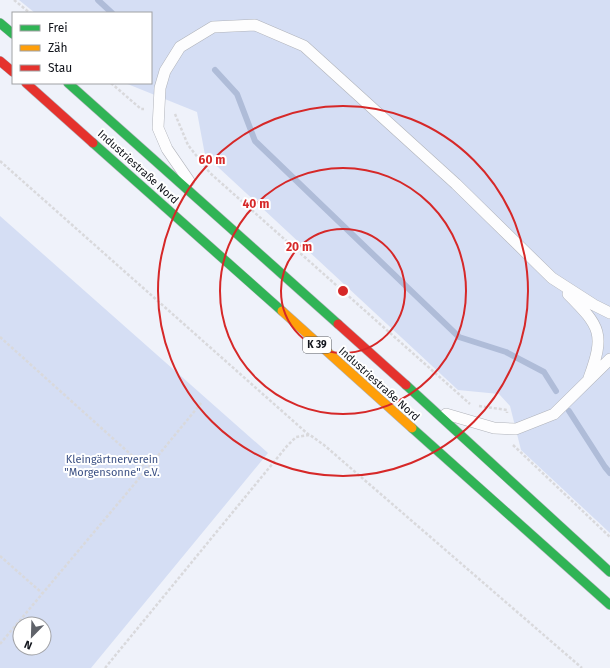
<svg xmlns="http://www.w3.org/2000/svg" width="610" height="668" font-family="'Fira Sans',sans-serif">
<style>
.green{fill:#d5def4;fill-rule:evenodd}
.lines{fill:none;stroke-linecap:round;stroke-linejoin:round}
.stream{stroke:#afbcd8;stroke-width:6}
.lane-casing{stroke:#b0b3ba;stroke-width:12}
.fast-casing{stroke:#b0b3ba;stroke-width:10}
.slow-casing{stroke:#b0b3ba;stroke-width:10}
.jam-casing{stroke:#b0b3ba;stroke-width:10}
.path{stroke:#d9d9dc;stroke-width:2.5;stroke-dasharray:3 2;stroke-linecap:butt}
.lane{stroke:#fdfdfe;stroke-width:11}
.fast{stroke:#30b455;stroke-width:9}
.slow{stroke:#ff9f0a;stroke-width:9}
.jam{stroke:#e5322d;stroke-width:9}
.ring{fill:none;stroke:#d62828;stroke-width:2}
.labels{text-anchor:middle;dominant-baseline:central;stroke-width:4;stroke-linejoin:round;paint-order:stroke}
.shield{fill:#fff;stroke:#585a5f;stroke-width:1}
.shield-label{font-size:10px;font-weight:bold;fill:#11141b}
.street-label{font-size:11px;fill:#11141b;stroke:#fff}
.park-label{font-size:11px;fill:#3d5285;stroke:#fff}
.centre{fill:#d62828;stroke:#fff;stroke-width:2}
.ring-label{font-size:12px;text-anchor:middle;font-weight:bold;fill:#d62828;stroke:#fff;stroke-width:4;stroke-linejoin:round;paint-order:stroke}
</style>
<rect width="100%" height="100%" fill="#eff2fa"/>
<path class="green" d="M 19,0 L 610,0 L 610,533 L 521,450 L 510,406 L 499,394 L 458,390 L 205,155 L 197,112 L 125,83 L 151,83 L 151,13 L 35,13 Z
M 0,216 L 268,453 L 91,668 L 0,668 ZM 20,624 L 44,624 L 44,648 L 20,648 Z"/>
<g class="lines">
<path class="stream" d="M 98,0 L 112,13
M 215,70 L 237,94 L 255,141 L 459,337 L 506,352 L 544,372 L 556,391
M 569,411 L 605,467 L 610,473"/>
<g class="lane-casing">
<path id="lane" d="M 189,181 L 167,149 L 158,128 L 160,88 L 165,71 L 180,47 L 213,27 L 255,25 L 304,46 L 456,184 L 552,278 L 594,305 L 610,313
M 568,294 C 601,327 605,334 589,378
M 446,414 L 494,428 L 516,429 L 554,414 L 610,359"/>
</g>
<g class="fast-casing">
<path id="fast" d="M 0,23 L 13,34
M 68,83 L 338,324
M 93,143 L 282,311
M 406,385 L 610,572
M 412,428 L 610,605"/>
</g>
<g class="slow-casing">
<path id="slow" d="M 282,311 L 412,428"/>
</g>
<g class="jam-casing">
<path id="jam" d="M 0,61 L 13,72
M 26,83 L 93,143
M 338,324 L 406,385"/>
</g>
<path class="path" d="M 14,0 L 30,13
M 111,83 L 141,109 L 144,109
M 175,114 L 188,145 L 210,173 L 470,404
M 0,161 L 309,435
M 0,337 L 147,469 L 202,402
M 479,406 L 507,410 L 507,413
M 513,445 L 610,537
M 0,556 L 42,593
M 0,644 L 147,469
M 105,668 L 287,446 L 296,437 L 310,435 L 324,445 L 582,668"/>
<use href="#lane" class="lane"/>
<use href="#fast" class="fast"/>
<use href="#slow" class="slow"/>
<use href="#jam" class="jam"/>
</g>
<g class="ring">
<circle cx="343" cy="291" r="62"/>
<circle cx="343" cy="291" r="123"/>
<circle cx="343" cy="291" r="185"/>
</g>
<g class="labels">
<rect class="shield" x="303" y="337" width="28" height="16" rx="3"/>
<g class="shield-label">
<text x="317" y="345">K 39</text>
</g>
<g class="street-label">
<text transform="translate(138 167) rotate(42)">Industriestraße Nord</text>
<text transform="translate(379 384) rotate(42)">Industriestraße Nord</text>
</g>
<g class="park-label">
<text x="112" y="459">Kleingärtnerverein<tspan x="112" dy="13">"Morgensonne" e.V.</tspan></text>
</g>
</g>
<circle cx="343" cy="291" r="6" class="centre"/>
<g class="ring-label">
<text x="212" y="164">60 m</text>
<text x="256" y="208">40 m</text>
<text x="299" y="251">20 m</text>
</g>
<rect x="12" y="12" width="140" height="72" fill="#ffffff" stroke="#a0a1a4"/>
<rect x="20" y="25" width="20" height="6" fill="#30b455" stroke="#a0a1a4"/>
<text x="48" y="32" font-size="12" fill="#11141b">Frei</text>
<rect x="20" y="45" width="20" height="6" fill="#ff9f0a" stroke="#a0a1a4"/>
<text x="48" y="52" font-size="12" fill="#11141b">Zäh</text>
<rect x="20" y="65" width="20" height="6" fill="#e5322d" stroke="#a0a1a4"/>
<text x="48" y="72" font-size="12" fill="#11141b">Stau</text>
<g transform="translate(32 636) rotate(203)"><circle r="19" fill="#ffffff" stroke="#a0a1a4"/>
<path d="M0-3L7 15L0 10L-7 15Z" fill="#5f6269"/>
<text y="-6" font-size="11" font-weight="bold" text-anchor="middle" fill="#11141b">N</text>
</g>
</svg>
